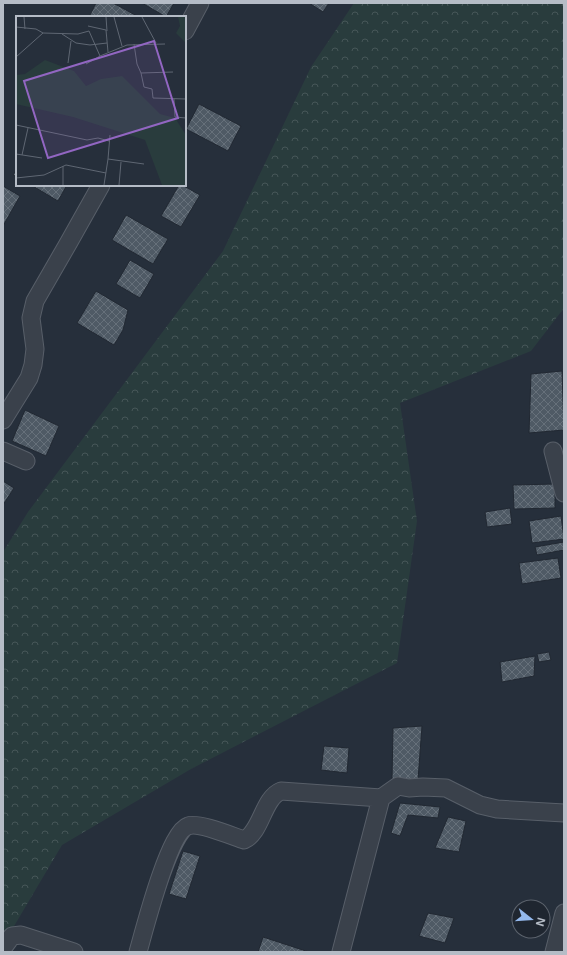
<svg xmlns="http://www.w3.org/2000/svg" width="567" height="955" font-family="Inter,sans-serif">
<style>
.forest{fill:url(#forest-crowns)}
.building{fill:url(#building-cross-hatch);stroke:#212832}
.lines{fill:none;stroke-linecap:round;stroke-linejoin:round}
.minor-casing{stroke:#585f69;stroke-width:19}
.minor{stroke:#3a414b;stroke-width:17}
.inset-road{fill:none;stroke:#5f6773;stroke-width:1}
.view{fill:#9266c2;fill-opacity:0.15;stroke:#9266c2;stroke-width:2}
.inset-edge{fill:none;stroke:#b5bcc6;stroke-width:2}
</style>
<defs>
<pattern id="forest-crowns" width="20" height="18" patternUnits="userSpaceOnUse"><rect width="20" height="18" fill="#293c3d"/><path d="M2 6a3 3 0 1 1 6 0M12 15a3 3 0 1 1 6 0" fill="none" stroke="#465658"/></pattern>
<pattern id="building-cross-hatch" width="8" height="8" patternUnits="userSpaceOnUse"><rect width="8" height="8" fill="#4f5a65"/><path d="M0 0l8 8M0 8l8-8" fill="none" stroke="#66707a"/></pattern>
</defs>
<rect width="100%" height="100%" fill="#262f3b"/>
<path class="forest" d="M 354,3 L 564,3 L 564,308 L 531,351 L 400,403 L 417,521 L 397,663 L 191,769 L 62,845 L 7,938 L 3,939 L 3,552 L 28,512 L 223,251 L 311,67 Z"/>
<path class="building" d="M 96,3 L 113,3 L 139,17 L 89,17 Z
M 142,3 L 174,3 L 166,17 Z
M 309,3 L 329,3 L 323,12 Z
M 199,104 L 241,126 L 228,151 L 186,129 Z
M 17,169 L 17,177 L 13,175 Z
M 31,185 L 67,185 L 58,201 Z
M 179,185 L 182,185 L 200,195 L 181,227 L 161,216 Z
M 3,186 L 20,196 L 3,226 Z
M 126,215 L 168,239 L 153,264 L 112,240 Z
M 130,260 L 154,274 L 140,298 L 116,284 Z
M 96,291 L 128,310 L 123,330 L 114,345 L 77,323 Z
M 562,371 L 564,430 L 529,433 L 531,374 Z
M 25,410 L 59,426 L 46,456 L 12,441 Z
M 3,481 L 14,488 L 3,505 Z
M 555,484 L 555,508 L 514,509 L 513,485 Z
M 510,508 L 512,524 L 487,527 L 485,512 Z
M 561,516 L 564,539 L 532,543 L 529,521 Z
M 564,542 L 564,550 L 537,555 L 535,547 Z
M 558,558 L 561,578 L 522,584 L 519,563 Z
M 549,652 L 551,660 L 539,662 L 537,654 Z
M 535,656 L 534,676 L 502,682 L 500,662 Z
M 422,726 L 418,780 L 392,780 L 393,728 Z
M 324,746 L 349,748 L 347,773 L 321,770 Z
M 400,803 L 440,807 L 438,818 L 408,815 L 400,836 L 391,833 Z
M 448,817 L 466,821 L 459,852 L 435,848 Z
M 183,851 L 200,856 L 186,899 L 169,894 Z
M 428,913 L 454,918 L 445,943 L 419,936 Z
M 263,937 L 309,952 L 258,952 Z"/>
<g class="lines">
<g class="minor-casing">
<path id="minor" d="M 185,31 L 200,3
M 3,420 L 29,378 L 33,365 L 35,349 L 31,318 L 35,301 L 69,242 L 101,185
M 3,451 L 26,461
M 553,451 L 564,493
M 3,948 L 12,936 L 21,935 L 74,952
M 138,952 C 144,931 169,832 188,826 C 198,822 232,836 244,840 C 261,833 263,798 281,791 L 381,798
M 341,952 L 381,798 L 398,786 L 409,788 L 423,787 L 446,788 L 480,805 L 497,809 L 564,813
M 554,952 L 564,913"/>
</g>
<use href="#minor" class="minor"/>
</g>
<g transform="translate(16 16)">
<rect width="170" height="170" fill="#262f3b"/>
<path d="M 162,1 L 170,1 L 170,36 L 169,26 L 160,17 L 164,10 ZM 29,44 L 58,55 L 70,70 L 85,63 L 106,60 L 144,98 L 159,102 L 170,119 L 170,169 L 146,169 L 129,124 L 57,101 L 0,88 L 0,59 L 9,58 Z" fill="#293c3d"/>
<path class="inset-road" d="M 8,1 L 9,13M 90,1 L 91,15M 98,1 L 106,30M 126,1 L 140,27M 72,10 L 90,14 L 92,36M 0,11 L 20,13 L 27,17 L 62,18 L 73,15 L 84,40 L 111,29 L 149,28M 46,18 L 60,27 L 74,29 L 91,27M 118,28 L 121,48 L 125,57 L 157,56M 0,41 L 27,17M 52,47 L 55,25M 70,48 L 84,40M 125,57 L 128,71 L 136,73 L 137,82 L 170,83M 158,83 L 159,101 L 170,102M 0,109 L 71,124 L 82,122 L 93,125M 94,119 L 92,143 L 128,148M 0,138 L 26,142M 6,139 L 12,112M 47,150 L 47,169M 0,162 L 28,159 L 50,149 L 90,157M 88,169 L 92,143M 103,169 L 105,146"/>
<path class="view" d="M 138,25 L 162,102 L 32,142 L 8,65 Z"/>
<rect width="170" height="170" class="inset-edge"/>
</g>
<rect width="567" height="955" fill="none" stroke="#b5bcc6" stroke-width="8"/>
<g transform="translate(531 919) rotate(107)"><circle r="19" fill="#1f2630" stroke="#5b626c"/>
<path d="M0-3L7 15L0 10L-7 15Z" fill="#94b9ed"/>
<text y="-6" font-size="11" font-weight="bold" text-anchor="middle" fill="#b5bcc6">N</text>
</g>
</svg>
